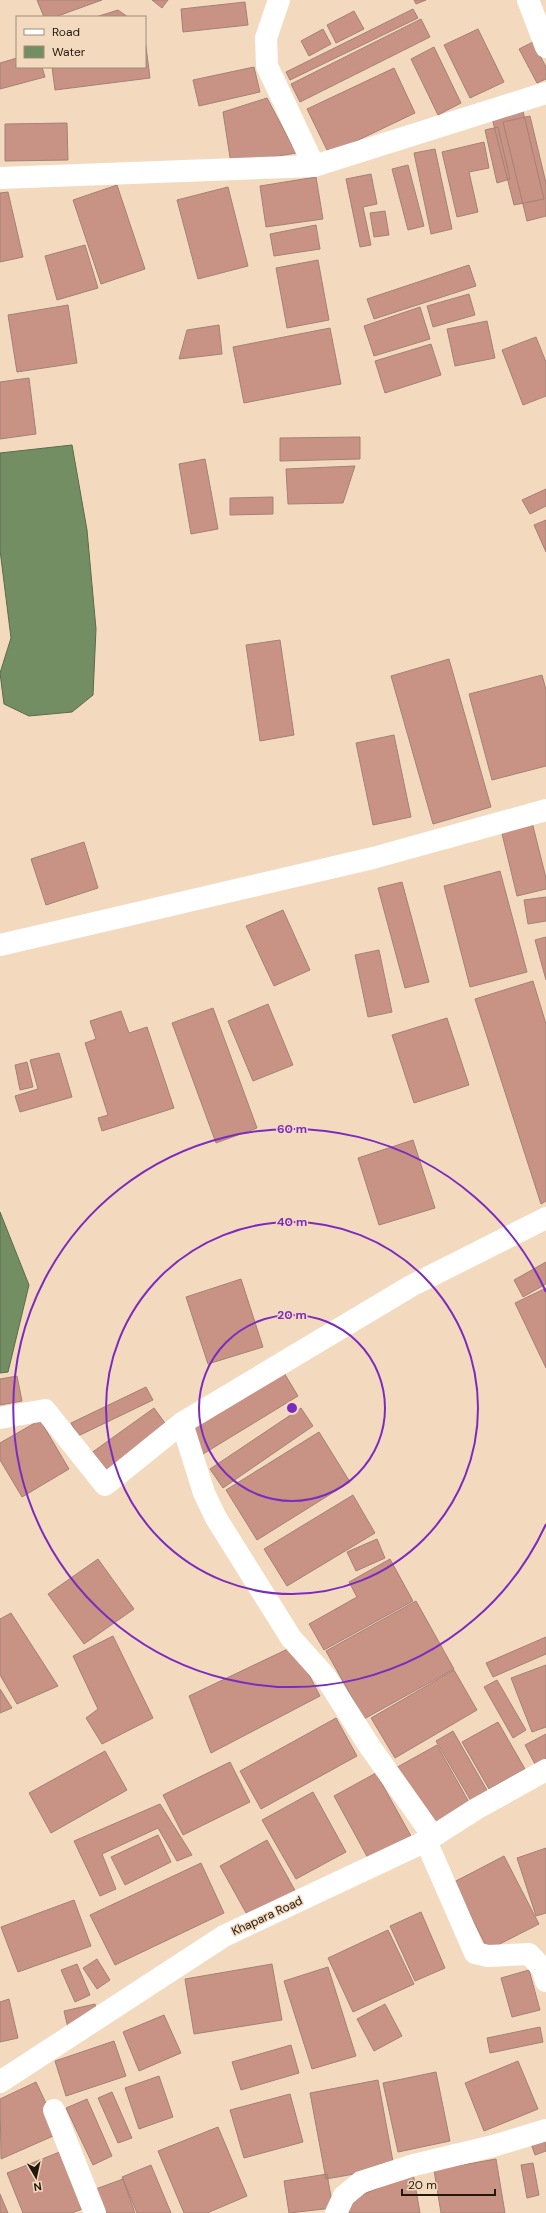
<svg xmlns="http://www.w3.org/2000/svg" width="546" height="2213" font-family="'DM Sans',sans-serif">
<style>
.water{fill:#748e64;stroke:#5b6b4a}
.building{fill:#c89384;stroke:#a48177}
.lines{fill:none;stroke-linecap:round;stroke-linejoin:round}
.minor{stroke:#fff;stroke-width:22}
.ring{fill:none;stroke:#7b2cbf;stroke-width:2}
.labels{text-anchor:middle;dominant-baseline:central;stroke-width:3;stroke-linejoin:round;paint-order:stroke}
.street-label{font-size:12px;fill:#21180e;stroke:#f3dabf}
.centre{fill:#7b2cbf;stroke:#f3dabf;stroke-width:2}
.ring-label{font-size:12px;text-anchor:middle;font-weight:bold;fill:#7b2cbf;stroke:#f3dabf;stroke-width:3;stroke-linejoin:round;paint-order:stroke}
</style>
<rect width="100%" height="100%" fill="#f3dabf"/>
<path class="water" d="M 72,445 L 87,530 L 96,629 L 93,695 L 72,712 L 29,716 L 4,704 L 0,673 L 11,638 L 0,550 L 0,453 Z
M 0,1212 L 29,1285 L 8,1372 L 0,1373 Z"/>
<path class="building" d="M 37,0 L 102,0 L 55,17 L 44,17 Z
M 152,0 L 168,0 L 162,8 Z
M 414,0 L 426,0 L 416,4 Z
M 245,2 L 248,25 L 183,32 L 181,9 Z
M 413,9 L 418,18 L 290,80 L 286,72 Z
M 118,10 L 128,17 L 96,17 Z
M 354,11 L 364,29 L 336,43 L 327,25 Z
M 421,19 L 430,37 L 300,102 L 291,84 Z
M 323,29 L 331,44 L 309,56 L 301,41 Z
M 478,29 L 504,82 L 470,98 L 444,45 Z
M 145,39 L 150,78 L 55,90 L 52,67 L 145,67 Z
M 533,42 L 546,67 L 546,79 L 537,83 L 519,49 Z
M 434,47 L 461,103 L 438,115 L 411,59 Z
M 17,58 L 17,67 L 42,67 L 45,77 L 0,89 L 0,63 Z
M 254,67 L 260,92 L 199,106 L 193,80 Z
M 394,68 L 415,113 L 329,154 L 307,109 Z
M 267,98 L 296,153 L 231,164 L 223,112 Z
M 522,107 L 544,199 L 514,205 L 491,114 Z
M 530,116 L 546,183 L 546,216 L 527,221 L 503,122 Z
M 67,123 L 68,160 L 5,161 L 5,124 Z
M 498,127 L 510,179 L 497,183 L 485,130 Z
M 484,142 L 489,168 L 469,172 L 478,212 L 457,217 L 442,152 Z
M 435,149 L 452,229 L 431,234 L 414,153 Z
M 408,165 L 424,226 L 408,230 L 392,169 Z
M 371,174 L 377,204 L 363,207 L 371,245 L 360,247 L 346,179 Z
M 316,177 L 323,219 L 266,227 L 260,186 Z
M 117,185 L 145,269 L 101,284 L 73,200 Z
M 228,187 L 248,266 L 198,279 L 177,200 Z
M 8,192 L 23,257 L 0,262 L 0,193 Z
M 385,211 L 389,235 L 374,237 L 370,213 Z
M 316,225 L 320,249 L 274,256 L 270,234 Z
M 85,245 L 98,288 L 57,300 L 45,256 Z
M 318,260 L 329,320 L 287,328 L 276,268 Z
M 469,265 L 476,286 L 374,319 L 367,299 Z
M 469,294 L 475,315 L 433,327 L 427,306 Z
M 68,305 L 77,363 L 17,372 L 8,315 Z
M 420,307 L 430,339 L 374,356 L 364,326 Z
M 487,321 L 495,358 L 455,366 L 447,329 Z
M 219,325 L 222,354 L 179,359 L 187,330 Z
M 330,328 L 341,384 L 244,403 L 233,347 Z
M 536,337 L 546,362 L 546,396 L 523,405 L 502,350 Z
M 431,344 L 441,375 L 385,393 L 375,361 Z
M 29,378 L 36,434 L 0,439 L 0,382 Z
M 360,437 L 360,459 L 280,461 L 280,438 Z
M 205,459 L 218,529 L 191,534 L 179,464 Z
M 355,466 L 343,503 L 288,504 L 286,469 Z
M 546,489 L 546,506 L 530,514 L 522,500 Z
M 273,497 L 273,514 L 230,515 L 230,498 Z
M 546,520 L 546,552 L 534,525 Z
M 280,640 L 294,735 L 260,741 L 246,645 Z
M 449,659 L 491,807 L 433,824 L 391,676 Z
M 542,675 L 546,690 L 546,766 L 492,780 L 469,694 Z
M 394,735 L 411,817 L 373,825 L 356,743 Z
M 529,810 L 546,878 L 546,889 L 517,896 L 498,817 Z
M 84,842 L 98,888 L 46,905 L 31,859 Z
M 500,871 L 527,972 L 470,987 L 444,886 Z
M 402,882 L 429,982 L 405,988 L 378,888 Z
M 546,897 L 546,921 L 528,924 L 524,900 Z
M 283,910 L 310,970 L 274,986 L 246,926 Z
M 546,937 L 546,980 L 535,940 Z
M 379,950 L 392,1012 L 368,1017 L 355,955 Z
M 533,981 L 546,1024 L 546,1201 L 541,1204 L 475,999 Z
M 268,1004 L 293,1065 L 253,1081 L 228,1021 Z
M 213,1008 L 257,1128 L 216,1143 L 172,1023 Z
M 121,1011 L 129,1033 L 147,1027 L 174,1108 L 102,1131 L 98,1118 L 108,1115 L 85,1043 L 96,1039 L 90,1021 Z
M 447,1018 L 469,1085 L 414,1103 L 392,1035 Z
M 59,1053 L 72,1097 L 20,1112 L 15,1096 L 38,1089 L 30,1060 Z
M 27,1062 L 33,1087 L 20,1090 L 15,1065 Z
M 413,1140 L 435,1208 L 379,1225 L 358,1158 Z
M 546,1262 L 546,1284 L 523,1297 L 514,1280 Z
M 241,1279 L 263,1347 L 208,1364 L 186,1297 Z
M 546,1288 L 546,1368 L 515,1303 Z
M 283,1371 L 298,1396 L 203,1454 L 188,1429 Z
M 17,1376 L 22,1401 L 0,1405 L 0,1379 Z
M 146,1387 L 153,1400 L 78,1436 L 71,1423 Z
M 154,1408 L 170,1430 L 103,1478 L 87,1456 Z
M 301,1408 L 313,1426 L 223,1488 L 210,1469 Z
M 40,1420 L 69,1469 L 22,1497 L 0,1460 L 0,1443 Z
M 319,1432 L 350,1482 L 257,1540 L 226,1490 Z
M 353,1495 L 375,1533 L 287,1586 L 264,1549 Z
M 377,1539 L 385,1558 L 356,1571 L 347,1552 Z
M 98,1559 L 134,1609 L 84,1644 L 48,1594 Z
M 390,1559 L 413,1601 L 324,1650 L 309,1624 L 357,1597 L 349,1582 Z
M 416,1601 L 454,1669 L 364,1719 L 326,1651 Z
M 11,1613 L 58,1686 L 17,1704 L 0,1675 L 0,1619 Z
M 113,1636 L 153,1718 L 102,1744 L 86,1718 L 98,1709 L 73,1656 Z
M 546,1637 L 546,1654 L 493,1677 L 486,1663 Z
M 294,1646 L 320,1696 L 211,1753 L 189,1696 Z
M 546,1665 L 546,1727 L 532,1732 L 511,1678 Z
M 454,1670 L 477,1710 L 395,1758 L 371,1718 Z
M 497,1680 L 526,1730 L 513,1738 L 484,1687 Z
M 0,1689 L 12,1708 L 0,1713 Z
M 336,1718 L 357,1756 L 261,1809 L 240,1771 Z
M 498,1722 L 525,1769 L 489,1789 L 462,1742 Z
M 453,1731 L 488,1792 L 471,1801 L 436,1741 Z
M 546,1734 L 546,1761 L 536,1766 L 525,1745 Z
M 437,1745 L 470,1804 L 425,1829 L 392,1770 Z
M 105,1751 L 127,1790 L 51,1833 L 29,1793 Z
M 230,1762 L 250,1802 L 183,1835 L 163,1795 Z
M 376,1773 L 411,1836 L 369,1860 L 334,1796 Z
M 313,1792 L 346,1852 L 296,1879 L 262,1820 Z
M 160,1804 L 192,1855 L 177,1861 L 158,1828 L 102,1854 L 116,1889 L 100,1896 L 74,1841 Z
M 158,1835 L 171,1862 L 125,1885 L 111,1857 Z
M 267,1840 L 297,1894 L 250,1920 L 220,1866 Z
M 546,1848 L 546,1913 L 536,1916 L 517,1858 Z
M 504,1856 L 539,1924 L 488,1950 L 454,1882 Z
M 201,1863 L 224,1913 L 115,1965 L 90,1915 Z
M 74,1900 L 91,1946 L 18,1972 L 1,1927 Z
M 421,1912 L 445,1968 L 415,1981 L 390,1926 Z
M 388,1930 L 414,1984 L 353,2012 L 328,1958 Z
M 97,1959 L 110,1980 L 97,1989 L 83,1968 Z
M 77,1964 L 90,1995 L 75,2002 L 61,1970 Z
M 272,1964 L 282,2020 L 194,2034 L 185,1979 Z
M 328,1967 L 356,2056 L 312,2069 L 284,1981 Z
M 529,1970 L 540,2010 L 512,2017 L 501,1978 Z
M 9,1999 L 18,2038 L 0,2042 L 0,2002 Z
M 95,2004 L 100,2025 L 69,2032 L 64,2011 Z
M 385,2004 L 402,2036 L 374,2051 L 357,2019 Z
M 164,2015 L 181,2053 L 139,2071 L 123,2032 Z
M 540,2027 L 543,2042 L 490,2053 L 487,2038 Z
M 114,2041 L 126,2076 L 66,2096 L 55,2061 Z
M 291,2045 L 299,2073 L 241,2090 L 232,2062 Z
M 518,2061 L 538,2109 L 484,2131 L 465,2083 Z
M 436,2072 L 450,2141 L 398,2152 L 383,2083 Z
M 159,2076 L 173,2117 L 139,2129 L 125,2088 Z
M 378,2080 L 394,2167 L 326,2179 L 310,2093 Z
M 36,2082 L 60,2133 L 1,2159 L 0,2099 Z
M 112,2092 L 132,2138 L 118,2143 L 98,2098 Z
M 290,2094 L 303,2142 L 244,2158 L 230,2110 Z
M 87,2099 L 112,2156 L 93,2165 L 66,2108 Z
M 218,2127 L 247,2196 L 207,2213 L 184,2213 L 158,2151 Z
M 546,2135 L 546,2151 L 535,2155 L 530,2141 Z
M 67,2149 L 90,2206 L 72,2213 L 23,2213 L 7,2173 Z
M 496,2159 L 505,2213 L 441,2213 L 434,2170 Z
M 533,2163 L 539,2195 L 527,2198 L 521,2165 Z
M 151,2165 L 171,2213 L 137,2213 L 122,2177 Z
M 413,2173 L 420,2213 L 349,2213 L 345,2202 Z
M 327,2174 L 333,2208 L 289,2213 L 284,2181 Z
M 123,2179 L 135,2213 L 101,2213 L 93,2190 Z
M 0,2194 L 8,2213 L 0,2213 Z"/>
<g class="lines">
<path class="minor" d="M 279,0 L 266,38 L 267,66 L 314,166
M 528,0 L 546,47
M 0,178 L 314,166 L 546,93
M 0,945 L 373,858 L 546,810
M 0,1418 L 45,1410 L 105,1485 L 182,1423 L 204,1493 L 216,1518 L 291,1638 L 325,1676 L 370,1747 L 433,1836
M 182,1423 L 411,1286 L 546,1218
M 426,1841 L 475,1953 L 488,1956 L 529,1954 L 542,1968 L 546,1981
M 0,2082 L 224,1936 L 426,1841 L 476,1809 L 546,1770
M 54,2110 L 95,2213
M 336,2213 L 344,2196 L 361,2182 L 414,2165 L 493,2146 L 546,2130"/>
</g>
<g class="ring">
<circle cx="292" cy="1408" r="93"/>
<circle cx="292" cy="1408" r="186"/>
<path d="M546 1524A279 279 0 1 1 546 1292"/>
</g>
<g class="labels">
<g class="street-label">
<text transform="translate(267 1916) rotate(-25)">Khapara Road</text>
</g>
</g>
<circle cx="292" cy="1408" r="6" class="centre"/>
<g class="ring-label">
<text x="292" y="1133">60 m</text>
<text x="292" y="1226">40 m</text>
<text x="292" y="1319">20 m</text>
</g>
<rect x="16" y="16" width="130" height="52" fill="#f3dabf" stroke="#9f8c78"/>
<rect x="24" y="29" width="20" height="6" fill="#ffffff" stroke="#9f8c78"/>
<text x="52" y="36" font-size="12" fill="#21180e">Road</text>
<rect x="24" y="46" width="20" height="12" fill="#748e64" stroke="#9f8c78"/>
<text x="52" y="56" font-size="12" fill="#21180e">Water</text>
<g transform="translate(36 2177) rotate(171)" stroke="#f3dabf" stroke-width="3" paint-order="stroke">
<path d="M0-3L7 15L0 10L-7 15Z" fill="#21180e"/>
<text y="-6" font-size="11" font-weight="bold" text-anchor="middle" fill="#21180e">N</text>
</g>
<path d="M402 2189v6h93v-6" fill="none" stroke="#21180e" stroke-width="2"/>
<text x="408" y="2189" font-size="12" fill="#21180e" stroke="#f3dabf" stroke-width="3" paint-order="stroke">20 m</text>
</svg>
